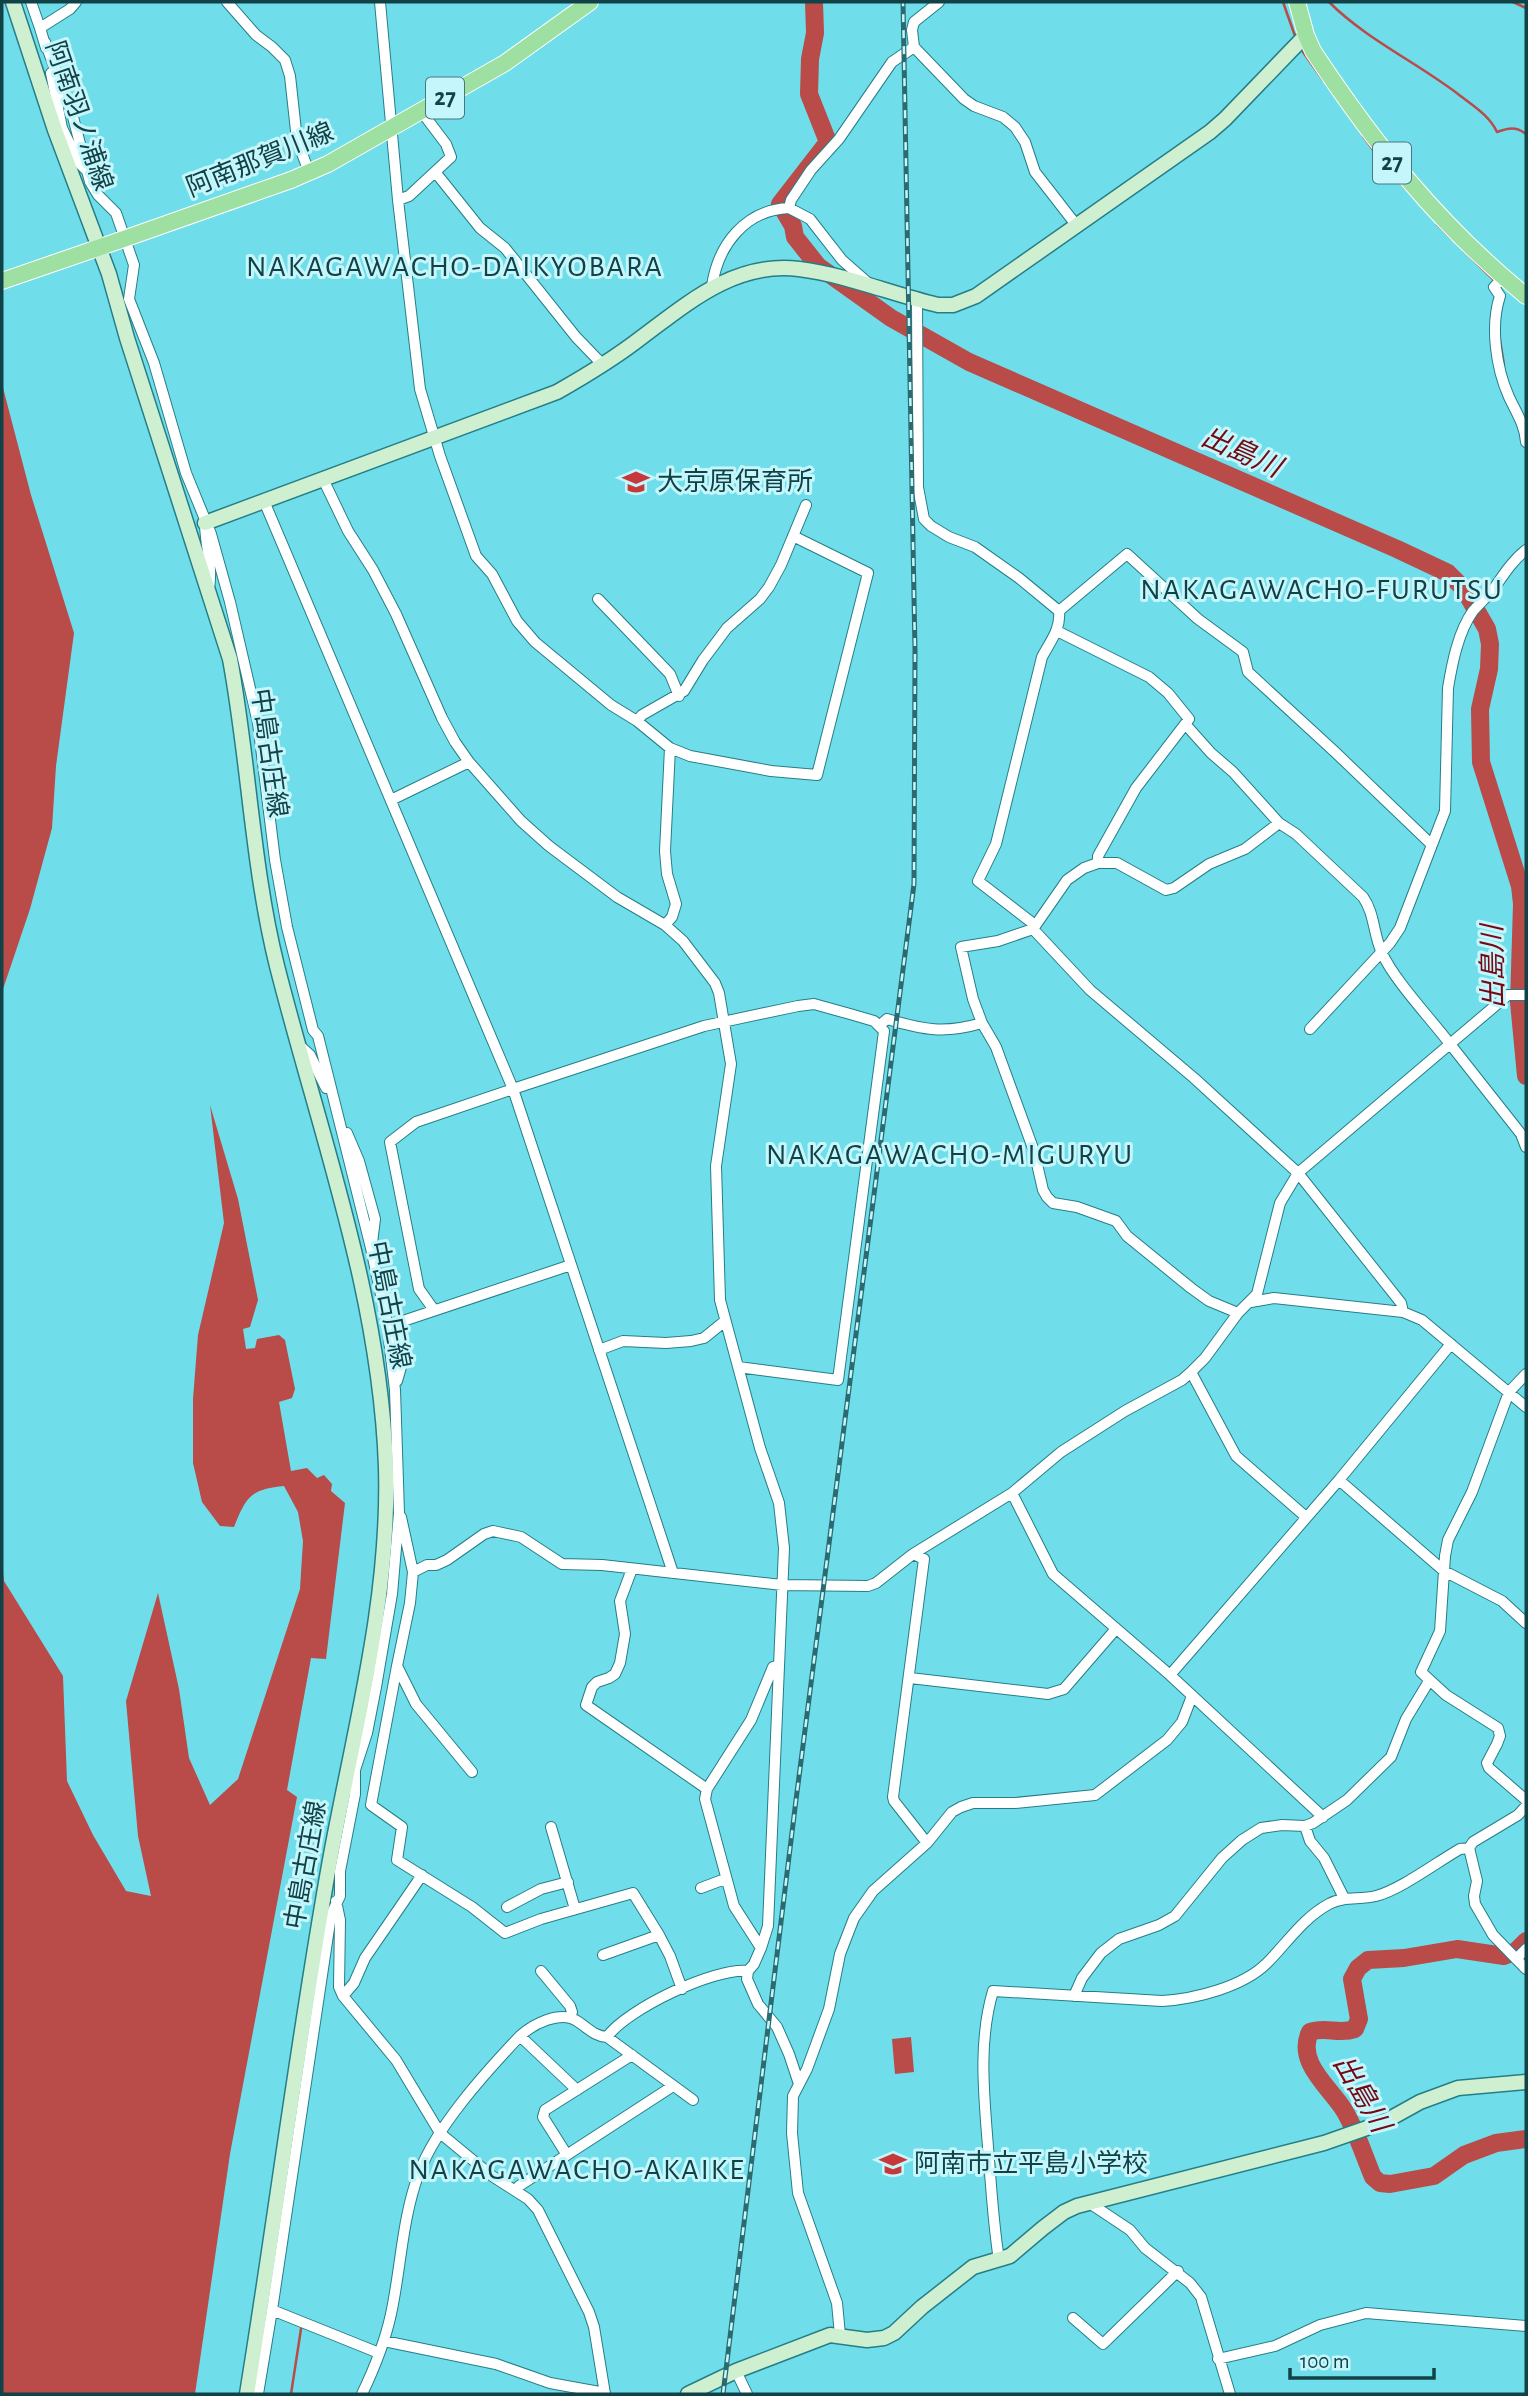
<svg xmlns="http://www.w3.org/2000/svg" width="1528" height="2396" font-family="'Alegreya Sans','Noto Sans JP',sans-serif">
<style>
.water{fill:#b94b48}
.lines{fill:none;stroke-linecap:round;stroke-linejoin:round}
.stream{stroke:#b94b48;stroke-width:2.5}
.river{stroke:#b94b48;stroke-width:18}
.street-casing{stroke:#257e87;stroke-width:12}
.secondary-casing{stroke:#257e87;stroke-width:17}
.primary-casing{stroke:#fff;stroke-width:18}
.street{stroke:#fff;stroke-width:10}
.secondary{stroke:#cef0d0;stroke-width:14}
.primary{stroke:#9ee0a1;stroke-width:16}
.rail-casing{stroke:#2a6b72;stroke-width:5}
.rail{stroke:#c4f6fb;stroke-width:2.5;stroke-dasharray:8;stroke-linecap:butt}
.primary-bridge-casing{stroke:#fff;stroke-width:18;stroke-linecap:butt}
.primary-bridge{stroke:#9ee0a1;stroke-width:16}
.labels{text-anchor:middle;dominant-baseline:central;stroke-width:6;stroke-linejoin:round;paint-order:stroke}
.shield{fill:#c4f6fb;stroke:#47787d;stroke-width:2}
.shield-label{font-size:24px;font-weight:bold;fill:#114247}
.street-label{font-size:26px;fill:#114247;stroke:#c4f6fb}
.poi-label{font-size:26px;fill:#114247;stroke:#c4f6fb;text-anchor:start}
.water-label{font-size:28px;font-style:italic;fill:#750813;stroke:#c4f6fb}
.quarter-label{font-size:30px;letter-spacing:2px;fill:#114247;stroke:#c4f6fb}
</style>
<rect width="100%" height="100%" fill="#70deea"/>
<path class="water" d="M 2,384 L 31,495 L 74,633 L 56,766 L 52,828 L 30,909 L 2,992 Z
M 210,1105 L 238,1199 L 258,1300 L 250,1327 L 243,1329 L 246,1349 L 255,1348 L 257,1339 L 279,1335 L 285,1340 L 295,1389 L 292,1398 L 279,1402 L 291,1471 L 307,1468 L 317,1478 L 324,1475 L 332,1484 L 331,1491 L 345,1503 L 326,1659 L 311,1658 L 287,1790 L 297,1797 L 230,2154 L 195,2394 L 2,2394 L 2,1563 L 4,1581 L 63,1676 L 67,1781 L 93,1835 L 126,1891 L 151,1896 L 138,1836 L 126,1701 L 158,1593 L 179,1689 L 189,1758 L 210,1805 L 238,1779 L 300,1589 L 303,1541 L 298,1512 L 284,1486 C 251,1489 246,1497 234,1527 L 220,1526 L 202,1502 L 193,1463 L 193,1399 L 198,1335 L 224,1223 Z
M 911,2037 L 914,2072 L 895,2074 L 892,2039 Z"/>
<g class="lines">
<path class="stream" d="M 1283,2 L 1295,36
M 1329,2 C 1366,39 1416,62 1458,94 C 1473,106 1489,115 1497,132 C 1508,128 1516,126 1526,134
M 1513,2 L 1526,8
M 1303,52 L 1323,80
M 1363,136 L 1384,165 L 1426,211
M 1437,224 L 1452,239
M 1464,251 L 1495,281
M 1500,340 L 1504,365
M 291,2394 L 301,2329"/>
<path class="river" d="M 814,2 L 815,33 L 810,59 L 809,94 L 828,142 L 780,204 L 793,226 L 795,237 L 818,266 L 891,318 L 969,362 L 1397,549 L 1448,573 L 1464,589 L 1487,629 L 1490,644 L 1489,669 L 1480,709 L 1481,762 L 1520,886 L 1522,904 L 1519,1002 L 1526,1076
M 1526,1941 L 1516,1951 L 1504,1956 L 1457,1949 L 1404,1958 L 1368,1960 L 1358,1968 L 1352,1979 L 1359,2019 L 1355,2029 C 1338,2035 1326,2026 1310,2032 C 1296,2061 1328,2086 1342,2107 C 1355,2126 1364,2156 1373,2177 L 1380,2183 L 1390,2184 L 1434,2176 L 1464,2155 L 1496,2143 L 1526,2139"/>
<g class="street-casing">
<path id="street" d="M 31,2 L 40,28
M 227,2 L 256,35 L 272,47 L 285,60 L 290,76 L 297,140 L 309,172
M 380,2 L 398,200 L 420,389 L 440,456 L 476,556 L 492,574 L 517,621 L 535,642 L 611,705 L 637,721 L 670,748 L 690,756 L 771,771 L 817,775 L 868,573 L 793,536
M 939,2 L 914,22 L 912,30 L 914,47 L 964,99 L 974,106 L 1003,117 L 1015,127 L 1025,142 L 1035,172 L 1077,226
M 45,42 L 73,117 L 90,182 L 98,195 L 116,213 L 134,265 L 129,299 L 154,363 L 186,473 L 211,534 L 230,602 L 258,723 L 275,860 L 287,927 L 313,1030 L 318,1036 L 371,1248 L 387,1323 L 395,1390 L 399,1513 L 392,1594 L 376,1687 L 367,1733 L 355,1770 L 355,1794 L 340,1871 L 340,1896 L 331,1915 L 272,2310 L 258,2394
M 46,48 L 40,28 L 70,9 L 76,2
M 51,73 L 62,128
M 56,130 L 62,128 L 79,163 L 88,172
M 436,173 L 480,228 L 505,248 L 576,337 L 603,365
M 398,200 L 409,196 L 451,157 L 446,144 L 421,111
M 789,208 L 791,200 L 811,170 L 839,139 L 892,62 L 914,47
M 1503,278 L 1494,287 L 1500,296 C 1490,326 1496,368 1509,397 C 1516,412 1525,425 1526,442
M 712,286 C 718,245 745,210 789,208 L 810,219 L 842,260 L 867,282
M 917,300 L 918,487 L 924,519 L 931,526 L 949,537 L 975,547 L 1019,578 L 1059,611 C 1061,629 1050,642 1042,657 L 996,844 L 978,881 L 1035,925
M 323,479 L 348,531 L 373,570 L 396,614 L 442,718 L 455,742 L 469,762 L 521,821 L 549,846 L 617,897 L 665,925 L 683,941 L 715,983 L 719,993 L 731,1064 L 716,1166 L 720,1300 L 760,1448 L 779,1503 L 784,1548 L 768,1926 L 761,1948 L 754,1964 L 748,1971 L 747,1979 L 758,2004 L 777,2027 L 789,2054 L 799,2084
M 264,501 L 513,1089 L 416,1122 L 390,1142 L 419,1289 L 434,1310
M 205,523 C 205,545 213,566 209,588
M 598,599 L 670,674 L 679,696
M 1059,611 L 1127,554 L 1198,619 L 1243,652 L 1248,672 L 1335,752 L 1432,845
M 1057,631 L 1149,677 L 1168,693 L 1189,719 L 1136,788 L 1098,856 L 1098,863
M 637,721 L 642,715 L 684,691 L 703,660 L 727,628 L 760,599 L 769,587 L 781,565 L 806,505
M 391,800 L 469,762
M 665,925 L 672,917 L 676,904 L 667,874 L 665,851 L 670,748
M 1033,929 L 1090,990 L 1194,1078 L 1298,1173 L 1401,1303 L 1403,1312
M 1526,995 L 1508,995 L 1450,1044 L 1521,1134 L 1526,1147
M 982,1023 L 973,999 L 961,947 L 998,941 L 1033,929 L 1067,880 L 1084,868 L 1098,863 L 1117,863 L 1166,890 L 1174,888 L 1209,864 L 1245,849 L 1279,823
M 880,1025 L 887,1019 C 924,1030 944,1034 982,1023 L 996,1047 L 1034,1151 L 1043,1190 L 1047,1197 L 1053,1203 L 1077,1207 L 1116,1221 L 1127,1236 L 1191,1288 L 1209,1301 L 1238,1313
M 1310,1029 L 1390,943 L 1400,928 L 1445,811 L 1448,688 C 1452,664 1458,632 1473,611 C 1480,603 1488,596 1495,587 C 1504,574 1513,560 1526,550
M 299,1045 L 310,1055 L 326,1088
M 347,1133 L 359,1161 L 375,1219 L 372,1243
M 1251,1302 L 1274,1298 L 1403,1312 L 1422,1320 L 1526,1407
M 599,1350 L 623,1341 L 666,1343 L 691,1341 L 704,1338 L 725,1321
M 1191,1372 L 1236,1456 L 1306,1517
M 1526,1374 L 1509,1392 L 1472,1492 L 1448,1540 L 1445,1556 L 1440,1631 L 1421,1672 L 1446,1695 L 1498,1728 L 1500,1736 L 1497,1744 L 1487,1763 L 1489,1768 L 1526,1800
M 397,1381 L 401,1367 L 401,1324 L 406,1320 L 571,1265
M 1339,1480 L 1444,1571 L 1502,1601 L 1526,1623
M 1012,1493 L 1053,1574 L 1170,1675 L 1323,1817
M 401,1517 L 413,1572 L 410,1603 L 397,1666 L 416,1704 L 472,1772
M 632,1569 L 620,1601 L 625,1634 L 620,1663 L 615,1674 L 609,1678 L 597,1682 L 592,1687 L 586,1705 L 707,1789
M 413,1572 L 427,1565 L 436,1565 L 447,1560 L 484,1534 L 493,1531 L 521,1537 L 562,1564 L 602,1565 L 782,1585 L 868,1586 L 876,1583 L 913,1554 L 1012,1493 L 1061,1452 L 1125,1411 L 1182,1380 L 1191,1372 L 1205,1358 L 1238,1313 L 1257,1294 L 1280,1203 L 1298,1173 L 1450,1044 C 1431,1019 1394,980 1382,953 C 1373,934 1375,914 1363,897 L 1296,834 L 1279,823 L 1233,772 L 1211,753 L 1186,725
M 673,1573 L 513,1089 L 704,1026 L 798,1006 L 814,1004 L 850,1014 L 874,1021 L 884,1031 L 883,1039 L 838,1380 L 738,1367
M 397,1666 L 371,1805 L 402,1827 L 397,1860 L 472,1907 L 505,1933 L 541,1919 L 633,1893 L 659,1935
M 1170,1675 L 1339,1480 L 1451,1344
M 910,1678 L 1048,1694 L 1064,1689 L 1115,1630
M 1305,1826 L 1310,1841 L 1324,1858 L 1344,1898
M 551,1827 L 575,1909
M 927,1843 L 952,1812 L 961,1807 L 973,1803 L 1015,1803 L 1095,1795 L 1167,1740 L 1182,1722 L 1192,1696
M 1469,1848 L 1477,1881 L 1474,1896 L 1475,1904 L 1493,1935 L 1526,1969
M 701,1888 L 725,1879
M 336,1901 L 340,1920 L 339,1987 L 343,1996 L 396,2060 L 440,2133 L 492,2176 L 528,2199 L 538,2210 L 589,2312 L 594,2327 L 605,2394
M 507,1907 L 541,1889 L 568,1882
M 761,1948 L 734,1906 L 705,1799 L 707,1789 L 751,1720 L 773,1667 L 779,1665
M 603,1955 L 659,1935 L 670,1956 L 682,1989
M 1516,1959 L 1526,1949
M 541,1971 L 570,2006 L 572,2012 L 570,2017
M 343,1996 L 354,1983 L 365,1958 L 422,1875
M 1074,1996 L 1082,1978 L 1101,1953 L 1119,1939 L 1159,1925 L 1175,1916 L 1222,1858 L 1242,1840 L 1261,1828 L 1282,1825 L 1305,1826 L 1313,1823 L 1347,1800 L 1391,1757 L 1406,1719 L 1429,1681
M 520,2036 C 533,2024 560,2010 577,2021 C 588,2028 594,2036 607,2037 L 693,2100
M 607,2037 C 627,2009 715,1967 748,1971
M 567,2155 L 543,2117 L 545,2110 L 632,2055
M 516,2190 L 519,2186 L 673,2086
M 1088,2202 L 1130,2230 L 1145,2248 L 1190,2283 L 1201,2297 L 1230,2394
M 999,2260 C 993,2222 991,2184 988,2147 C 984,2095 978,2042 993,1991 L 1162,2001 C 1195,1999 1243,1987 1267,1963 C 1287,1943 1303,1918 1329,1904 C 1344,1896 1359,1900 1376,1896 C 1400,1890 1437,1862 1460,1849 L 1469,1848 L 1473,1842 L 1518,1815 L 1526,1806
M 272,2310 L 379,2353
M 1073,2318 L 1103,2344 L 1178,2271
M 840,2335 L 837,2303 L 798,2193 L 792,2133 L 793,2096 L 807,2069 L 829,2009 L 840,1954 L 854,1918 L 873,1891 L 927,1843 L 894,1801 L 893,1797 L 924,1559 L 913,1554
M 384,2341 L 496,2364 L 550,2383 L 605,2393
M 1218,2359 L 1275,2346 L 1320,2325 L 1366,2313 L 1526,2326
M 736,2371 L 747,2394
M 362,2394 C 374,2369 385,2342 391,2314 C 401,2268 402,2218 419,2173 C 436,2127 485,2073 520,2036 L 577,2090"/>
</g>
<g class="secondary-casing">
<path id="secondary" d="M 13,2 L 55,130 L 109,274 L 127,338 L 230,659 C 249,761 252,866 277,966 C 319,1132 380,1294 386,1467 C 390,1601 354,1729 330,1860 C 298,2038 276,2216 247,2394
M 205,523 L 557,392 C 587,375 615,358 642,337 C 689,302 736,261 799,269 C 847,275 891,294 938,305 L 953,305 L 976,296 L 1210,132 L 1225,119 L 1306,35
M 688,2394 L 736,2371 L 830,2335 L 867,2340 L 884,2338 L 894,2333 L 922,2307 L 973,2267 L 1010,2256 L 1043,2228 L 1064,2212 L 1077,2206 L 1324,2143 L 1384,2122 L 1420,2102 L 1458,2088 L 1526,2082"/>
</g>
<g class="primary-casing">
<path id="primary" d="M 1297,2 L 1306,35 L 1313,51 C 1376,146 1438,224 1526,296
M 291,180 L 328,164 L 505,63 L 590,2
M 2,281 L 118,241"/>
</g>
<use href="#street" class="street"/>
<use href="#secondary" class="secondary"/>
<use href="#primary" class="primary"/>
<g class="rail-casing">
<path id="rail" d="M 723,2394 L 796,1800 L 914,884 L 915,651 L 903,2"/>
</g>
<use href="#rail" class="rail"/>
<g class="primary-bridge-casing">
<path id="primary-bridge" d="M 118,241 L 291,180"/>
</g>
<use href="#primary-bridge" class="primary-bridge"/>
</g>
<defs>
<g id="school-bare" transform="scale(2.1)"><path d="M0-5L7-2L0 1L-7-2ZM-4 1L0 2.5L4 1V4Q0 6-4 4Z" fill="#c7383a" stroke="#c4f6fb" stroke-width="2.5" paint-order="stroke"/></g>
</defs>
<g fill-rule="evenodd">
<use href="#school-bare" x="636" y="482"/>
<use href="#school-bare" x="893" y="2164"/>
</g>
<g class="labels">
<g class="shield">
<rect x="426" y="77.5" width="38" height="41" rx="5"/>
<rect x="1373" y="142.5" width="38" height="41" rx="5"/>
</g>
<g class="shield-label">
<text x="445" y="98">27</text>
<text x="1392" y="163">27</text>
</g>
<g class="street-label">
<text transform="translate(79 116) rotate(71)">阿南羽ノ浦線</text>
<text transform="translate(260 160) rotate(-22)">阿南那賀川線</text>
<text transform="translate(269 753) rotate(82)">中島古庄線</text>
<text transform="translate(389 1305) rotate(79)">中島古庄線</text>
<text transform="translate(306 1865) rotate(-80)">中島古庄線</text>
</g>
<g class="poi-label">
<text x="657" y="482">大京原保育所</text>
<text x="914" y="2164">阿南市立平島小学校</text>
</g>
<g class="water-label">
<text transform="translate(1241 453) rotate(24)">出島川</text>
<text transform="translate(1494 967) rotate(-91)">出島川</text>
<text transform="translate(1361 2094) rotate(60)">出島川</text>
</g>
<g class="quarter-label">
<text x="455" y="267">NAKAGAWACHO-DAIKYOBARA</text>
<text x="1322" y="590">NAKAGAWACHO-FURUTSU</text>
<text x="950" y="1155">NAKAGAWACHO-MIGURYU</text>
<text x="577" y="2170">NAKAGAWACHO-AKAIKE</text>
</g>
</g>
<rect width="1528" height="2396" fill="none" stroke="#114247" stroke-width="7"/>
<path d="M1290 2368v10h144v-10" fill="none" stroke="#114247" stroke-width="3.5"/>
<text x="1300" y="2368" font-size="21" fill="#114247" stroke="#c4f6fb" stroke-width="5" paint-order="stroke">100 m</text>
</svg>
